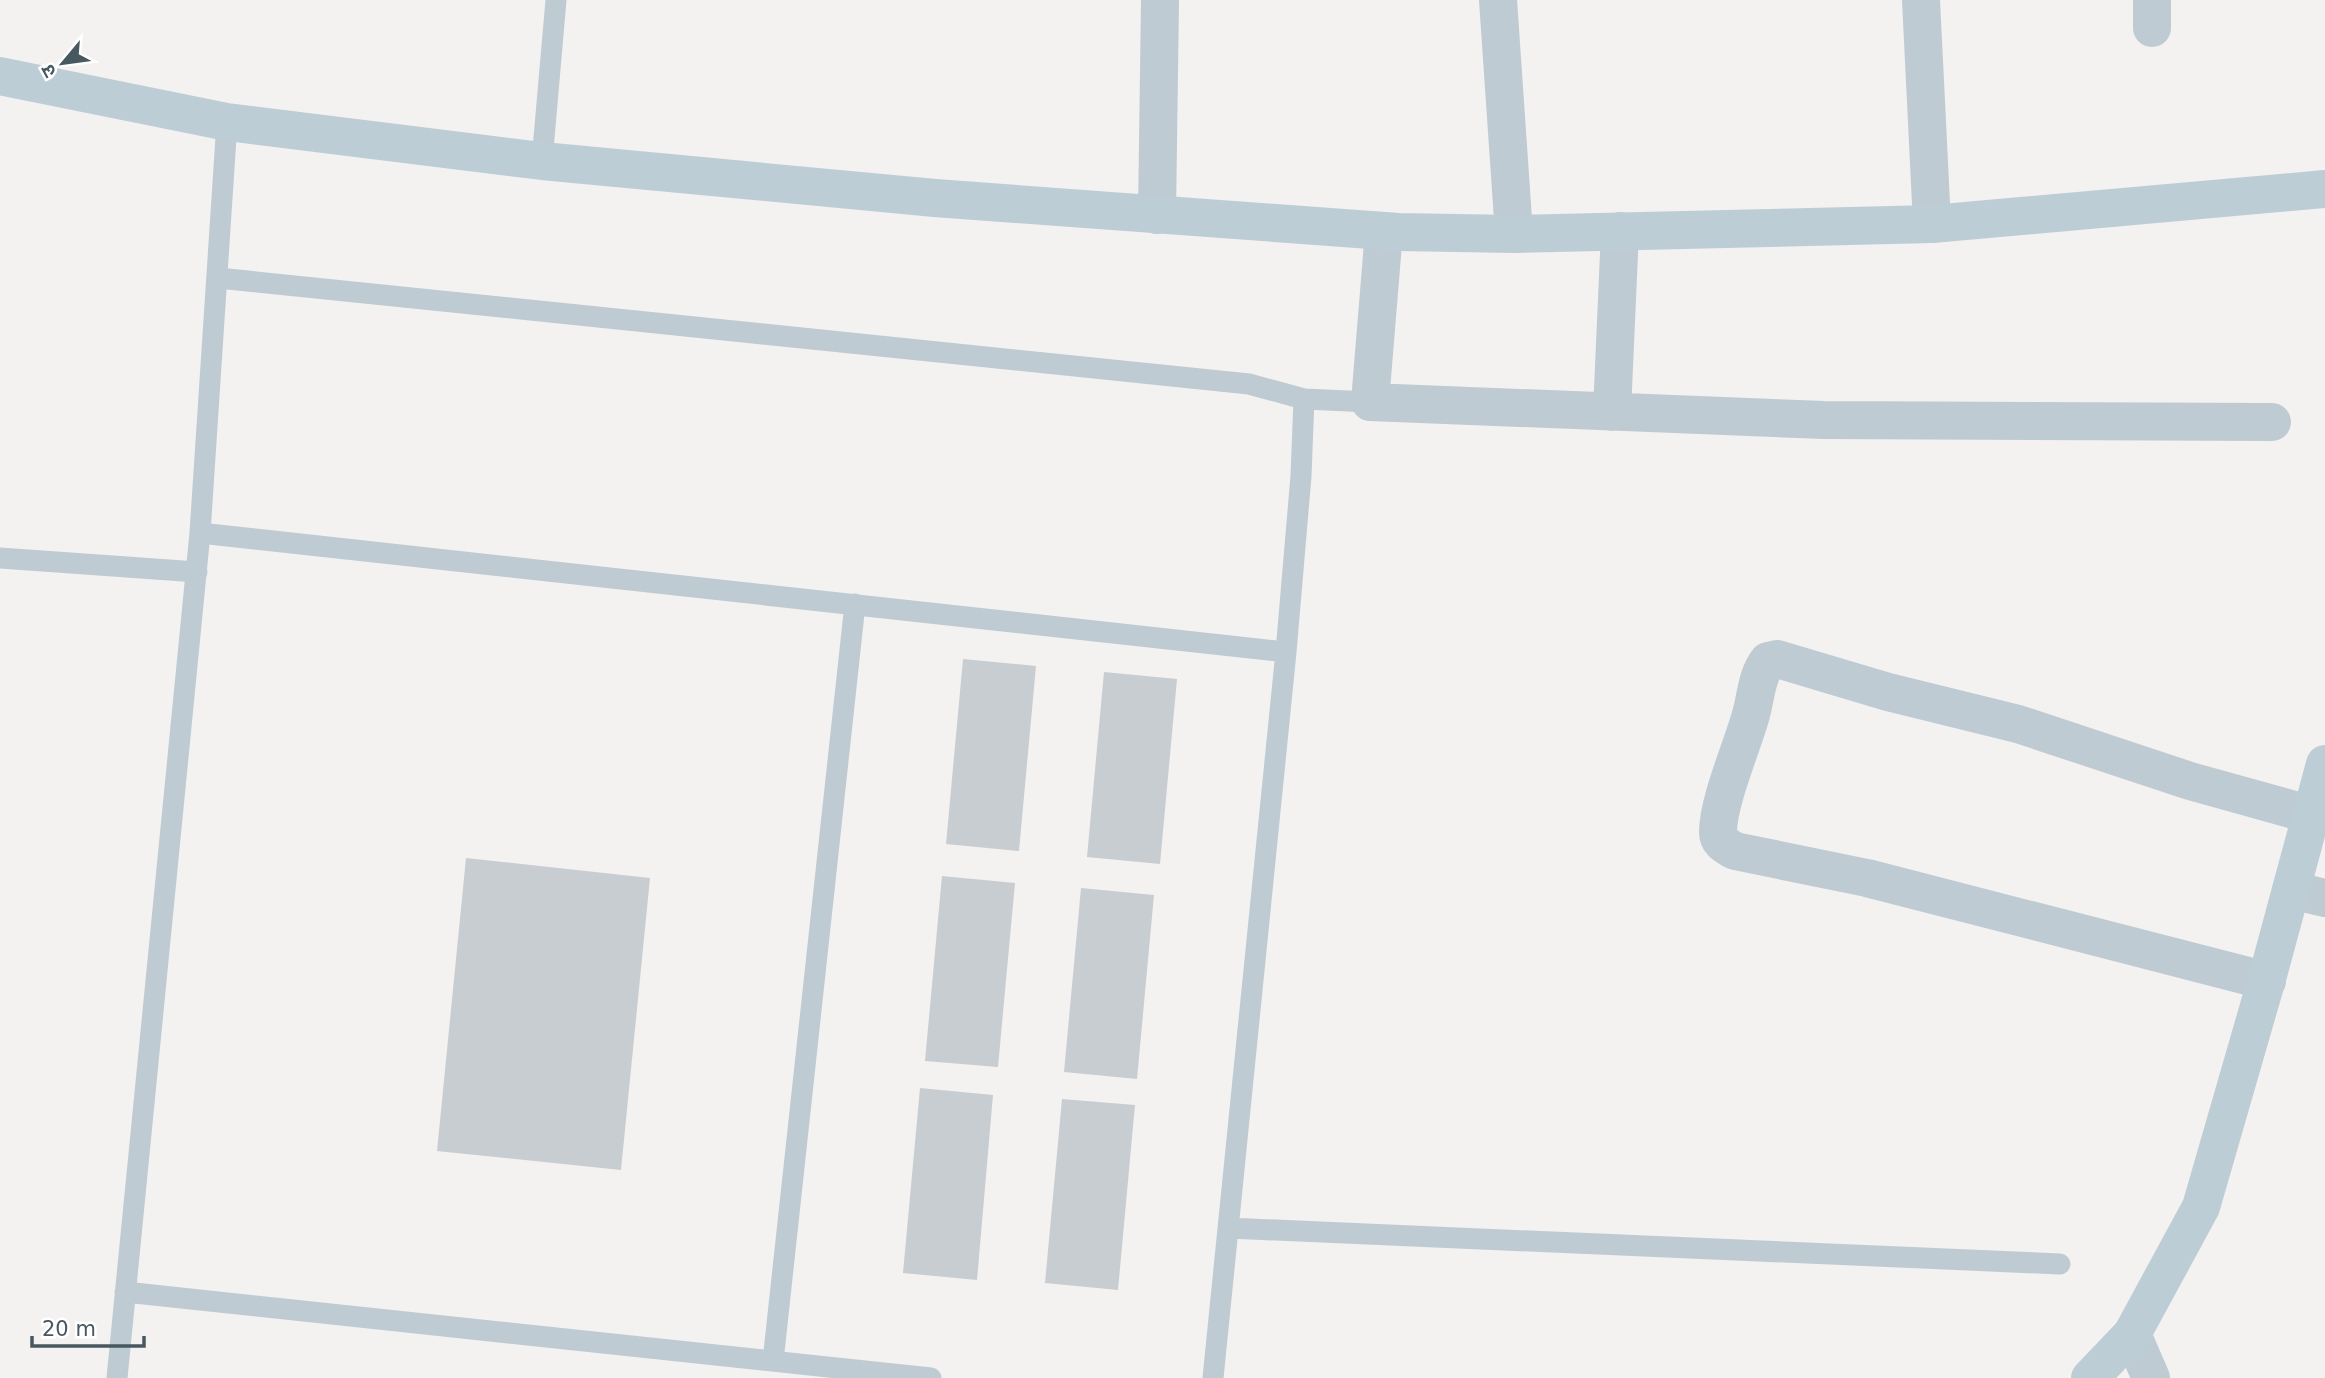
<svg xmlns="http://www.w3.org/2000/svg" width="2325" height="1378" font-family="'DejaVu Sans','Noto Sans Devanagari',sans-serif">
<style>
.building{fill:#c8cdd2}
.lines{fill:none;stroke-linecap:round;stroke-linejoin:round}
.lane{stroke:#becbd2;stroke-width:21}
.street{stroke:#becbd2;stroke-width:38}
.secondary{stroke:#bdcdd6;stroke-width:38}
</style>
<rect width="100%" height="100%" fill="#f4f1f1"/>
<path class="building" d="M 963,659 L 1036,666 L 1019,851 L 946,844 Z
M 1104,672 L 1177,679 L 1160,864 L 1087,857 Z
M 466,858 L 650,878 L 621,1170 L 437,1151 Z
M 942,876 L 1015,883 L 998,1067 L 925,1061 Z
M 1081,888 L 1154,895 L 1137,1079 L 1064,1072 Z
M 920,1088 L 993,1095 L 977,1280 L 903,1273 Z
M 1062,1099 L 1135,1105 L 1118,1290 L 1045,1283 Z"/>
<g class="lines">
<path class="lane" d="M 542,161 L 556,0
M 218,278 L 1249,384 L 1304,399 L 1301,476 L 1286,652 L 1213,1378
M 1304,399 L 1370,402
M 200,533 L 1286,652
M 0,558 L 197,572
M 1228,1228 L 2060,1264
M 125,1292 L 931,1378
M 773,1361 L 855,604
M 117,1378 L 200,533 L 227,122"/>
<path class="street" d="M 1498,0 L 1514,234
M 1921,0 L 1932,224
M 2152,0 L 2152,28
M 1157,215 L 1160,0
M 1384,231 L 1370,402 L 1824,420 L 2272,422
M 1612,412 L 1620,231
M 2291,890 L 2325,898
M 2267,981 L 1867,878 L 1735,851 C 1727,846 1718,843 1718,832 C 1718,802 1741,749 1750,718 C 1756,699 1756,676 1768,661 L 1777,659 L 1888,692 L 2018,724 L 2190,781 L 2312,815
M 2132,1334 L 2151,1378"/>
<path class="secondary" d="M 0,76 L 227,122 L 542,161 L 935,198 L 1398,232 L 1514,234 L 1932,224 L 2325,189
M 2090,1378 L 2132,1334 L 2201,1207 L 2268,975 L 2325,764"/>
</g>
<g transform="translate(63 63) rotate(241)" stroke="#ffffff" stroke-width="5" paint-order="stroke">
<path d="M0-5L12 26L0 18L-12 26Z" fill="#475861"/>
<text y="-10" font-size="19" font-weight="bold" text-anchor="middle" fill="#475861">उ</text>
</g>
<path d="M32 1336v10h112v-10" fill="none" stroke="#475861" stroke-width="3.5"/>
<text x="42" y="1336" font-size="21" fill="#475861" stroke="#ffffff" stroke-width="5" paint-order="stroke">20 m</text>
</svg>
